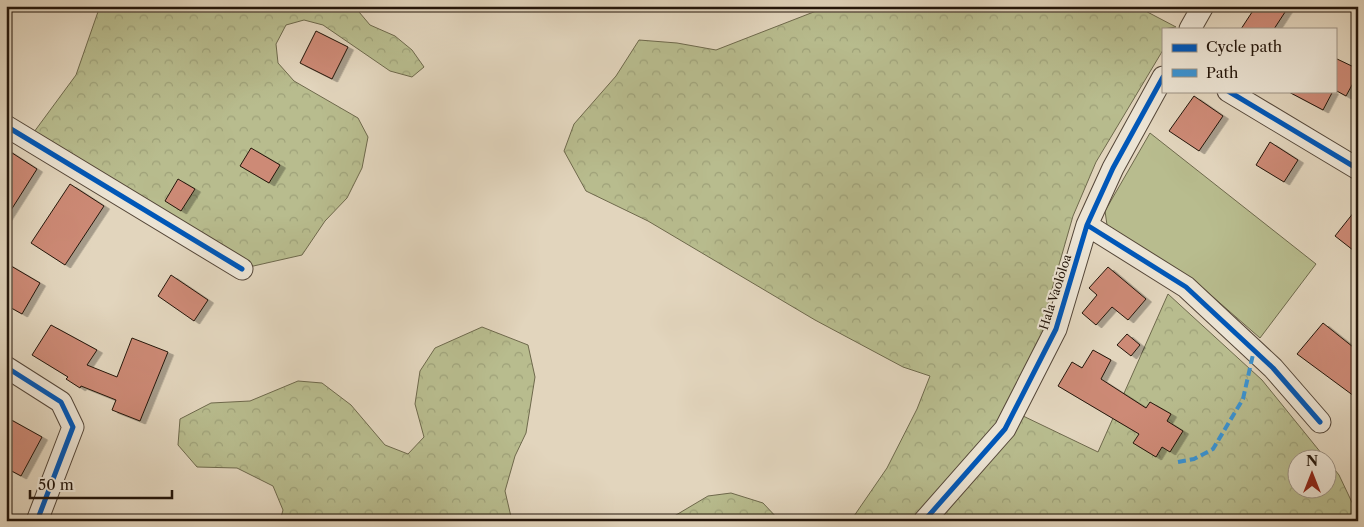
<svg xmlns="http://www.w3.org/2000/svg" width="1364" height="527" font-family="'Libre Caslon Text',serif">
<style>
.green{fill:#b8bc8e;stroke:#6e694c}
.forest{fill:url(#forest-crowns);stroke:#6e694c}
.building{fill:#cd8a76;stroke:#24160b;filter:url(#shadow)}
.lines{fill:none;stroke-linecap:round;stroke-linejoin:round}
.minor-casing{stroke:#544638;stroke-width:23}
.minor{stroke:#ece4d4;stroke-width:21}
.quiet{stroke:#3b93d2;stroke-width:4;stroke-dasharray:8 4;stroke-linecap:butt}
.cycleway-casing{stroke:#ece4d4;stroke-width:8}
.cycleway{stroke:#0057b8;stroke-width:5}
.labels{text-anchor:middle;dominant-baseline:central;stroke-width:4;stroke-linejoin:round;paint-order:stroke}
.street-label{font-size:12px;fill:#24160b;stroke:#ece4d4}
</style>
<defs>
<pattern id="forest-crowns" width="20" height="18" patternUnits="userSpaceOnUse" patternTransform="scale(1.25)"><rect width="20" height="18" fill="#b8bc8e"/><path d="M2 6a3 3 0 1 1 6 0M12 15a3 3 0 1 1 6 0" fill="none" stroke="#9ea179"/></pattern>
<filter id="shadow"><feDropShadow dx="5.5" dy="3" stdDeviation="0" flood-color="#0004"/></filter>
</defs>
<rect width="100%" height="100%" fill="#e2d5bd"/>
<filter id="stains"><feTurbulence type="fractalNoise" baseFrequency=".004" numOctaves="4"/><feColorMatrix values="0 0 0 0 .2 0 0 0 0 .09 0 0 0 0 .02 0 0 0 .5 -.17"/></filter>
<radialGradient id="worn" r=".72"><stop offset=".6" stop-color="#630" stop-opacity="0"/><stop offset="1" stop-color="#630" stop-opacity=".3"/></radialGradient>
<path class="green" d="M 1150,133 L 1316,264 L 1260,338 L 1197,283 L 1107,225 L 1105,211 Z"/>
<path class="forest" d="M 100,6 L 354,6 L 370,25 L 395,36 L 412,50 L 424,67 L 412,77 L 390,71 L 323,25 L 304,20 L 286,25 L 276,44 L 278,63 L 294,81 L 358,118 L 368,137 L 362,168 L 347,198 L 325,221 L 302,255 L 249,267 L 34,132 L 76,75 Z
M 829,6 L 1136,6 L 1176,27 L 1163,29 L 1163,50 L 1096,162 L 1073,216 L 1042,324 L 1056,344 L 1021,415 L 1098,452 L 1168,294 L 1262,380 L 1326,459 L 1296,460 L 1296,490 L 1326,490 L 1327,460 L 1339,475 L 1358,515 L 1358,521 L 858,521 L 854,516 L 887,468 L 917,409 L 930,376 L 903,367 L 815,320 L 648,221 L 586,191 L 564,151 L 574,124 L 616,76 L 639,40 L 677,43 L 716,50 Z
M 482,327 L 528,345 L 535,377 L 526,433 L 515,456 L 505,491 L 512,521 L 280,521 L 283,510 L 273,486 L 237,468 L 197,467 L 178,445 L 180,419 L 211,403 L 250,401 L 298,381 L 322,383 L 351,405 L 385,445 L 408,454 L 424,437 L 415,404 L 420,371 L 435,348 Z
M 731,493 L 763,503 L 780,521 L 666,521 L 708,496 Z"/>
<path class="building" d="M 1256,6 L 1289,6 L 1274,29 L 1241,29 Z
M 316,31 L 348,47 L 332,79 L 300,63 Z
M 1335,58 L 1358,69 L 1358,74 L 1346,96 L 1335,90 Z
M 1287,91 L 1333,91 L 1323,110 Z
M 1194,96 L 1223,116 L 1199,151 L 1169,131 Z
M 1270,142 L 1298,160 L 1284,182 L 1256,165 Z
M 251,148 L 280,165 L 269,183 L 240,166 Z
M 6,149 L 37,169 L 6,218 Z
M 178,179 L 195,189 L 181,211 L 165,201 Z
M 70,184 L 104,206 L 65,265 L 31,243 Z
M 1358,207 L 1358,254 L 1335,236 Z
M 6,263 L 40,283 L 22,314 L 6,305 Z
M 1108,267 L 1146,299 L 1128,320 L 1112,307 L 1096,325 L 1082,313 L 1097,295 L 1089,288 Z
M 171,275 L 208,300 L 194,321 L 158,296 Z
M 1323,323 L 1358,351 L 1358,399 L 1297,354 Z
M 51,325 L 97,350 L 87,365 L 117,377 L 132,338 L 168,352 L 140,421 L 112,410 L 116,400 L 81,386 L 80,388 L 66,379 L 68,377 L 32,355 Z
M 1127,334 L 1140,345 L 1131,356 L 1117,345 Z
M 1093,350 L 1111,360 L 1101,379 L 1146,408 L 1150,402 L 1171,414 L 1167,421 L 1183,431 L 1170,452 L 1162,447 L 1156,457 L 1133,443 L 1139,434 L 1058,386 L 1072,362 L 1082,368 Z
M 6,417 L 42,437 L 21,476 L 6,468 Z"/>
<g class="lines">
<g class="minor-casing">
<path id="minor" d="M 1190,29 L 1203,6
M 1228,91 L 1358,169
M 6,126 L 242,269
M 1087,225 L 1186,287 L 1273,368 L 1320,422
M 6,367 L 61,402 L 73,427 L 37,521
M 924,521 L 1005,429 L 1056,329 L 1087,225 L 1113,168 L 1163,77"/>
</g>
<use href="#minor" class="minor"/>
<path class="quiet" d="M 1178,462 L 1194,459 L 1213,449 L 1243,399 L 1254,350"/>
<g class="cycleway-casing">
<path id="cycleway" d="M 1228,91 L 1358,169
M 6,126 L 242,269
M 1087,225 L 1186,287 L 1273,368 L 1320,422
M 6,367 L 61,402 L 73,427 L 37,521
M 924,521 L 1005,429 L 1056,329 L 1087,225 L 1113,168 L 1163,77"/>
</g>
<use href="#cycleway" class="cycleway"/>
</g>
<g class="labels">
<g class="street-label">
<text transform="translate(1055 292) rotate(-72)">Hala Vaolōloa</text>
</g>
</g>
<rect width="1364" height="527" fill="none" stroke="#e2d5bd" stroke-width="25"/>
<rect x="8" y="8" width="1349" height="512" fill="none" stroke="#24160b" stroke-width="2.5"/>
<rect x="12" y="12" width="1339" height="502" fill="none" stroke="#24160b"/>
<rect x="1162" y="28" width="175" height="65" fill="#ece4d4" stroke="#9c9284"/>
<rect x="1172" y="44" width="25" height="8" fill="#0057b8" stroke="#9c9284"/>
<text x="1206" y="52" font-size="15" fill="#24160b">Cycle path</text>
<rect x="1172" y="69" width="25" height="8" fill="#3b93d2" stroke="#9c9284"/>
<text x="1206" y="78" font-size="15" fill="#24160b">Path</text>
<g transform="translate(1312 474)"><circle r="24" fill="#ece4d4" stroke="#9c9284"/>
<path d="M0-4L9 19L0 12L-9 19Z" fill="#8f2418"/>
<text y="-8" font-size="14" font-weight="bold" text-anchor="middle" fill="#24160b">N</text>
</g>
<path d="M30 490v8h142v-8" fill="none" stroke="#24160b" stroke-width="2.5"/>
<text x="38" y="490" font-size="15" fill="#24160b" stroke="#ece4d4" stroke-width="4" paint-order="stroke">50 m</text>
<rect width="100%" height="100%" filter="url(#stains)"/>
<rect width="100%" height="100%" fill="url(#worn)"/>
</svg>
